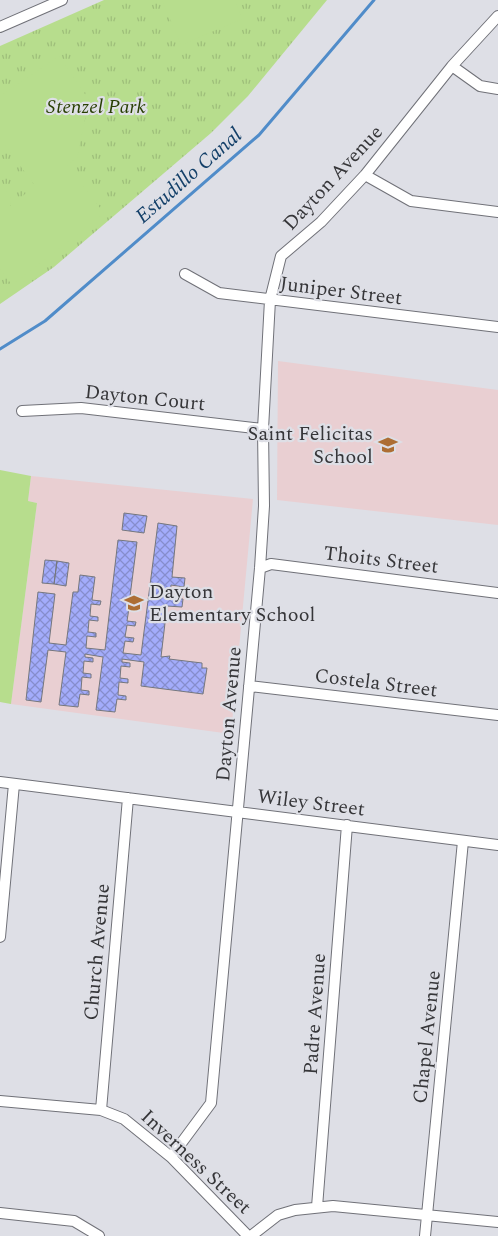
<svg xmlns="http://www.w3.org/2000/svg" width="498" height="1236" font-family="Spectral,serif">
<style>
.education{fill:#e9cfd2}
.park{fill:url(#park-tufts)}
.garden{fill:#b7dd8d}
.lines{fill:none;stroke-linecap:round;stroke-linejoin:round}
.stream{stroke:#508cc9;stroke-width:3}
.building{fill:url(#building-cross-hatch);stroke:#75777d}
.minor-casing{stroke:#707178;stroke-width:12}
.minor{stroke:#fff;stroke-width:10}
.labels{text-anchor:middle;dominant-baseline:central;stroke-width:4.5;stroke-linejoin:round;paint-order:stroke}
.park-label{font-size:20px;font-style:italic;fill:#283f03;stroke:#dedfe6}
.street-label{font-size:20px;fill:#363639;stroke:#dedfe6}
.poi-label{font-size:20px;fill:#363639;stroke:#dedfe6;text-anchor:end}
.water-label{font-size:21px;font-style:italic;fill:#144069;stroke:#dedfe6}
</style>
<defs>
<pattern id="park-tufts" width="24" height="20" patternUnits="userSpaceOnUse" patternTransform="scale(1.25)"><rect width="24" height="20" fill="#b7dd8d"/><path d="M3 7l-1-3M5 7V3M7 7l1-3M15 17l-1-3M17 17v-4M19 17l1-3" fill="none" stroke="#9ebe7a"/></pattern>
<pattern id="building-cross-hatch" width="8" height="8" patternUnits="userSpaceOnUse" patternTransform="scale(1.25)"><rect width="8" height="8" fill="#a3acfb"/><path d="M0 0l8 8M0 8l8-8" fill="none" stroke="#868dcc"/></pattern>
</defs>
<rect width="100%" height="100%" fill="#dedfe6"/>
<path class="education" d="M 278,361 L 498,390 L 498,525 L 277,500 Z
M 31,476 L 253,499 L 231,734 L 11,704 L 37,503 L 28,501 Z"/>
<path class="park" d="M 104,0 L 327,0 L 248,96 L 211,133 L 54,267 L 0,304 L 0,46 Z"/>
<path class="garden" d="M 162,0 L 235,0 L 242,19 L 181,45 Z
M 59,56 L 89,100 L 77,158 L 67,165 L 104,213 L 12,285 L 0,269 L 0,182 L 11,198 L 10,206 L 35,186 L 0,138 L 0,96 Z
M 0,470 L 31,476 L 28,501 L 37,503 L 11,704 L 0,702 Z"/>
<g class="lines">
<path class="stream" d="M 0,349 L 45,321 L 259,135 L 374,0"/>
</g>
<path class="building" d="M 124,513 L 147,516 L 144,533 L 122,530 Z
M 158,523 L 177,526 L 172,577 L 185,578 L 184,587 L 171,585 L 170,598 L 183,599 L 182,607 L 167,606 L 161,657 L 170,656 L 169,659 L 202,663 L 202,668 L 207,668 L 203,694 L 141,686 L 144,662 L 122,659 L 122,662 L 130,663 L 130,667 L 121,666 L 120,678 L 128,679 L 128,683 L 119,682 L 118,695 L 126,696 L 126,700 L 117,699 L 115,712 L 96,710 L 103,657 L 85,654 L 85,657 L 93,658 L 93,662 L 84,661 L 83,673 L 91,674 L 91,678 L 82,677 L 81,690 L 89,691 L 89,695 L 80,694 L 78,707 L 59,705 L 66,652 L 48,650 L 41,702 L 26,700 L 38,592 L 55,594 L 49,643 L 66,645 L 73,592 L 78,592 L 80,575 L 95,577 L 92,600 L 101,601 L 100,605 L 91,604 L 90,616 L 98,617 L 98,621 L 89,620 L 88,632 L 96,633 L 96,637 L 87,636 L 86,648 L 105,650 L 118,540 L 137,542 L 129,604 L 138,605 L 137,609 L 129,608 L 127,621 L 136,622 L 135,626 L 127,625 L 125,637 L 134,638 L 133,642 L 125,641 L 123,653 L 141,655 Z
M 45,560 L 57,561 L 54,584 L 42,583 Z
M 57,561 L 69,563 L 66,586 L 54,584 Z"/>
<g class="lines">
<g class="minor-casing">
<path id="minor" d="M 0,27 L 62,0
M 452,66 L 480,86 L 498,89
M 365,175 L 411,201 L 498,212
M 185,274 L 219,293 L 498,327
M 22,411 L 81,408 L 263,429
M 260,568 L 271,564 L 498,593
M 249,686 L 498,715
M 0,782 L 498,845
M 0,937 L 14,784
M 0,1101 L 101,1110 L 124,1119 L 171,1157 L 248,1236
M 101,1110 L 128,798
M 171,1157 L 211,1103 L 260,568 L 264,506 L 263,429 L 270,300 L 281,256 L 321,222 L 365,175 L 452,66 L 498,16
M 317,1207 L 347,825
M 0,1213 L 74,1221 L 99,1236
M 251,1236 L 278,1215 L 295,1210 L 333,1206 L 498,1222
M 425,1236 L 463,841"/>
</g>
<use href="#minor" class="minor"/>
</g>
<defs>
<g id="school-bare" transform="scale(1.5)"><path d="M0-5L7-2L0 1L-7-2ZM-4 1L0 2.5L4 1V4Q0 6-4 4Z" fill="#ad6e34" stroke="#dedfe6" stroke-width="2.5" paint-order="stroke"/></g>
</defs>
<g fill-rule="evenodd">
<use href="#school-bare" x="388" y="445"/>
<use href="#school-bare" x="134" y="603"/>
</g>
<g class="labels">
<g class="park-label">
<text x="96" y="107">Stenzel Park</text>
</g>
<g class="street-label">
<text transform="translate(333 178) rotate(-47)">Dayton Avenue</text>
<text transform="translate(341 291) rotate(7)">Juniper Street</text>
<text transform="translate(145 398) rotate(6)">Dayton Court</text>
<text transform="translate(381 560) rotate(7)">Thoits Street</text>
<text transform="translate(376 683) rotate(7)">Costela Street</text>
<text transform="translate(229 714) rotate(-85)">Dayton Avenue</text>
<text transform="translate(311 803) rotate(7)">Wiley Street</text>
<text transform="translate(97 952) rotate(-85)">Church Avenue</text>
<text transform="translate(315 1014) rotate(-86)">Padre Avenue</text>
<text transform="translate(427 1037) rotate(-84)">Chapel Avenue</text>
<text transform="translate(196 1162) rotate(43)">Inverness Street</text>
</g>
<g class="poi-label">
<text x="373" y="434">Saint Felicitas<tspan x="373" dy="23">School</tspan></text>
<text x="149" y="592" text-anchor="start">Dayton<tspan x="149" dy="23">Elementary School</tspan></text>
</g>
<g class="water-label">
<text transform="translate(189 176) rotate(-41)">Estudillo Canal</text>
</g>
</g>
</svg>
